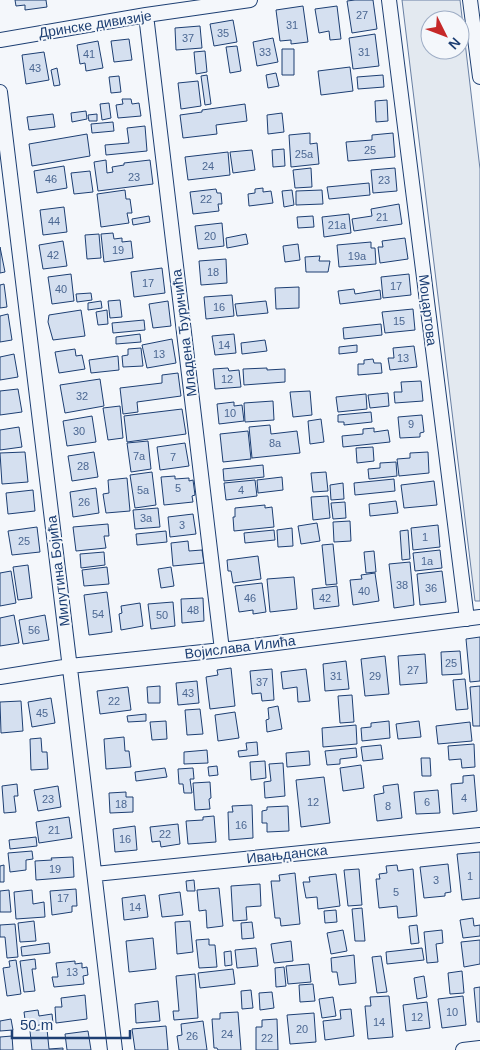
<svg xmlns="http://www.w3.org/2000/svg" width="480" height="1050" font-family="Helvetica,sans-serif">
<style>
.green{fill:#e3e9f0;stroke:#687fa3;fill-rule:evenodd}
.building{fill:#d5e0f0;stroke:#1d3f73}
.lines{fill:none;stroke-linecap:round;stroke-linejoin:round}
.street-casing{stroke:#1d3f73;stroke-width:16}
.street{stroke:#f4f7fb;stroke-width:14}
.labels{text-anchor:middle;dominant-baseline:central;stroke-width:4;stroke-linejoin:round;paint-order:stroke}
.number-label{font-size:11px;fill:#4b6792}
.street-label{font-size:14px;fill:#1d3f73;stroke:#f4f7fb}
</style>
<rect width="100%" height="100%" fill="#f4f7fb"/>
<path class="green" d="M 402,0 L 460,0 L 480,169 L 480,601 L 475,601 ZM 430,20 L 460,20 L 460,50 L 430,50 Z"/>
<path class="building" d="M 15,0 L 46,0 L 47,7 L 25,10 L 25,5 L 16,6 Z
M 355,0 L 373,0 L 377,29 L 352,33 L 347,1 Z
M 303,6 L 308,42 L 291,44 L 291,40 L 280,41 L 276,10 Z
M 337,6 L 341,39 L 330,40 L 329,31 L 319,33 L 315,9 Z
M 233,20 L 237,42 L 214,46 L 210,24 Z
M 200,26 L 202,48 L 176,50 L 175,28 Z
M 375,34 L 379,66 L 353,69 L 349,38 Z
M 273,38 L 278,62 L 257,66 L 253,42 Z
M 129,39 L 132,60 L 114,62 L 111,41 Z
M 98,41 L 103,68 L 86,71 L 85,63 L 80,64 L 77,45 Z
M 237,46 L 241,71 L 230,73 L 226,47 Z
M 282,49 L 294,49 L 294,75 L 282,75 Z
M 205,51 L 207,72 L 196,74 L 194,52 Z
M 44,52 L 49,80 L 26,84 L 22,55 Z
M 350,67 L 353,91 L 321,95 L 318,71 Z
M 57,68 L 60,85 L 54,86 L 51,70 Z
M 276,73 L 279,86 L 268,88 L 266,75 Z
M 207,75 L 211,104 L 205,105 L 201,76 Z
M 383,75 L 384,87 L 358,89 L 357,77 Z
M 119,76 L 121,92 L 111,93 L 109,77 Z
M 198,81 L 201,106 L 181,109 L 178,83 Z
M 122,99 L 131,99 L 132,104 L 139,103 L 141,116 L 118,118 L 116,105 L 123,104 Z
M 387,100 L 388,121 L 376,122 L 375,101 Z
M 109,103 L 111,118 L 102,120 L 100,104 Z
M 245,104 L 247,121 L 216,125 L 217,134 L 183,138 L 180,115 L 202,112 L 202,110 Z
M 86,111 L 87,119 L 72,122 L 71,113 Z
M 282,113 L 284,132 L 268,134 L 267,115 Z
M 53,114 L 55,127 L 29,130 L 27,117 Z
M 97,114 L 97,121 L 89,121 L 88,115 Z
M 113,122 L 114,131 L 92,133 L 91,124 Z
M 145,126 L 147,151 L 106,155 L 105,145 L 129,143 L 127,128 Z
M 310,133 L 310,144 L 317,143 L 319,164 L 291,167 L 289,135 Z
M 393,133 L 395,157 L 348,161 L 346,142 L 372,140 L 372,135 Z
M 87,134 L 90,156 L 32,166 L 29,144 Z
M 284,149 L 285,166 L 273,167 L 272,150 Z
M 252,150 L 255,170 L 233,173 L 230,152 Z
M 228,152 L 230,175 L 188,180 L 185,157 Z
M 106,160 L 107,173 L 113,172 L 112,167 L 124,165 L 124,163 L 150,160 L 153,184 L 98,191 L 94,162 Z
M 64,166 L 67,188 L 37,193 L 34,171 Z
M 311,168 L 312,187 L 295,188 L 293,170 Z
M 395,168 L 397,191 L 373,193 L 371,170 Z
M 90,171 L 93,192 L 74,194 L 71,173 Z
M 369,183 L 370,195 L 329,199 L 327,187 Z
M 263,188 L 263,192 L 271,191 L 273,203 L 249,206 L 248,194 L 255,193 L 255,189 Z
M 216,189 L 217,193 L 221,193 L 222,204 L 218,204 L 219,211 L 193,214 L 190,192 Z
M 125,190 L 126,199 L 130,199 L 132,213 L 127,213 L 129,223 L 101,227 L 97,194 Z
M 292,190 L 294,205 L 284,207 L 282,191 Z
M 322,190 L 323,204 L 296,205 L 296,191 Z
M 399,204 L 402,224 L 354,231 L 352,219 L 372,216 L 371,209 Z
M 64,207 L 67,232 L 43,235 L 40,210 Z
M 349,214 L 351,233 L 324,237 L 322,217 Z
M 149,216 L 150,222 L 133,225 L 132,219 Z
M 313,216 L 314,227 L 298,228 L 297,217 Z
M 222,223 L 224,246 L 198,249 L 195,226 Z
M 113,233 L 114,239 L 122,238 L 122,242 L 131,241 L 133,258 L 104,262 L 101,234 Z
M 99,234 L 101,258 L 87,259 L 85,235 Z
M 246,234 L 248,244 L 227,248 L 226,238 Z
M 405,238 L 408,259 L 380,263 L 378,247 L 383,247 L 382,241 Z
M 63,241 L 67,266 L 43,269 L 39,245 Z
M 371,242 L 371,248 L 375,248 L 376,264 L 339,267 L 337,245 Z
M 298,244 L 300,260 L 285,262 L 283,246 Z
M 0,247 L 5,272 L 0,273 Z
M 320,256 L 319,261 L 330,261 L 328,272 L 306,272 L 305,257 Z
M 226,259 L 227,283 L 201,285 L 199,261 Z
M 162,268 L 165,293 L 134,297 L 131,272 Z
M 71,274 L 74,301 L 52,304 L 48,277 Z
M 409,274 L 411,295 L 383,298 L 381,277 Z
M 4,284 L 7,307 L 0,308 L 0,285 Z
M 299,287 L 299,308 L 276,309 L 275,288 Z
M 354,289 L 355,294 L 380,290 L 381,299 L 340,304 L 338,291 Z
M 91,293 L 92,300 L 77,302 L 76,294 Z
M 232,295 L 234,316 L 206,319 L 204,297 Z
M 120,300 L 122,317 L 110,318 L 108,301 Z
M 101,301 L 102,308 L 88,310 L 88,303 Z
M 168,301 L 171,326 L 153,328 L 149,304 Z
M 266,301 L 268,313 L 237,316 L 235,304 Z
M 413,309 L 415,330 L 385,333 L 382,312 Z
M 81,310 L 85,336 L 53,340 L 48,322 L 49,315 Z
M 107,310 L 108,324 L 98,325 L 96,312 Z
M 8,314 L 12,340 L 0,342 L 0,316 Z
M 144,320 L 145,330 L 113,333 L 112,323 Z
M 381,324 L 382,335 L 344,339 L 343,328 Z
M 140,334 L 141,342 L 116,344 L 116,337 Z
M 234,334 L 236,353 L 215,355 L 212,336 Z
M 172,339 L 176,363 L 147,368 L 142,345 Z
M 265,340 L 267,351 L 242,354 L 241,343 Z
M 357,345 L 357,352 L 339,354 L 339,347 Z
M 414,346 L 417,367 L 390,370 L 388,358 L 394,358 L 393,348 Z
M 141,348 L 143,366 L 123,367 L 122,356 L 128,355 L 128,349 Z
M 75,349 L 76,356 L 82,355 L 85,369 L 59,373 L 55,352 Z
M 14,354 L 18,377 L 0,380 L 0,357 Z
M 118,356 L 119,370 L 91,373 L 89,360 Z
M 373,359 L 374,363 L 381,363 L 382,373 L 358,375 L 358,364 L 364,364 L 364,360 Z
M 228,368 L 229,371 L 239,370 L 241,387 L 215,389 L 213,369 Z
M 267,368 L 267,370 L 285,369 L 285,382 L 244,385 L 243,369 Z
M 178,373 L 181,396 L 137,402 L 138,412 L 123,414 L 120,388 L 162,383 L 162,375 Z
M 100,379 L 104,406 L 65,413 L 60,385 Z
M 421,381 L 423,401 L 395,403 L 394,392 L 402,392 L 401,382 Z
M 18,389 L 22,412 L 0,415 L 0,391 Z
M 310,391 L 312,415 L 293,417 L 290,392 Z
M 388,393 L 389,406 L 370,408 L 368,395 Z
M 366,394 L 367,409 L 338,412 L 336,397 Z
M 273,401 L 274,420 L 245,422 L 244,403 Z
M 234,402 L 234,406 L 242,405 L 244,421 L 219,424 L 217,404 Z
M 120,406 L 123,438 L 108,440 L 103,408 Z
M 182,409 L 186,434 L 127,442 L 124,416 Z
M 371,412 L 372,422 L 344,425 L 344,422 L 338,422 L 338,415 Z
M 422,415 L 424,432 L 420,433 L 420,437 L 400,438 L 398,417 Z
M 92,416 L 96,442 L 67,446 L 63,421 Z
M 321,419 L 324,442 L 310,444 L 308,421 Z
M 270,425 L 271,434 L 297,431 L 300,453 L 252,458 L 249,427 Z
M 19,427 L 22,447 L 0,450 L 0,430 Z
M 374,428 L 374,432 L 388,430 L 390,442 L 343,447 L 342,436 L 363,434 L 363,429 Z
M 248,431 L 251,459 L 223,462 L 220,434 Z
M 148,441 L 151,469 L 131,472 L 127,443 Z
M 185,443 L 189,466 L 160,470 L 157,447 Z
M 373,447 L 374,461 L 357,463 L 356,448 Z
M 25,452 L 28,482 L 2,484 L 0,453 Z
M 94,452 L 98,477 L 72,481 L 68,456 Z
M 428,452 L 429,473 L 399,476 L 397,459 L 410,458 L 410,453 Z
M 396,462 L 397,476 L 369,479 L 368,469 L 380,468 L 380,463 Z
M 263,465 L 264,477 L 224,481 L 223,469 Z
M 152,472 L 156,505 L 135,508 L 130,475 Z
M 326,472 L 328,491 L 313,492 L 311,473 Z
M 175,476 L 175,479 L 189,478 L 189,481 L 193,480 L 195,495 L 192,496 L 193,502 L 164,505 L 161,477 Z
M 282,477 L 283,490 L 258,493 L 257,480 Z
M 127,478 L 130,511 L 106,513 L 103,494 L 109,493 L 108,480 Z
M 394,479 L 395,491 L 355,495 L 354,483 Z
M 255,480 L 257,496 L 226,500 L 224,483 Z
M 434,481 L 437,505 L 404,508 L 401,485 Z
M 343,483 L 344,499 L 331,500 L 330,485 Z
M 96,488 L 99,513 L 73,517 L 70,492 Z
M 33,490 L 35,511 L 8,514 L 6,493 Z
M 328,496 L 330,518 L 313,520 L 311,497 Z
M 396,501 L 398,513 L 370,516 L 369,504 Z
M 345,502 L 346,518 L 333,519 L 331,503 Z
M 265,505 L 265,508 L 272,507 L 274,527 L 234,531 L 233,517 L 235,517 L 235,508 Z
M 158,508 L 160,527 L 135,529 L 133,510 Z
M 193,514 L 196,534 L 170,537 L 168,517 Z
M 350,521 L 351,541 L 334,542 L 333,522 Z
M 317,523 L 320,541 L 301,544 L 298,526 Z
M 108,524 L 109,536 L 104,536 L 106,548 L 76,551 L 73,527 Z
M 438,525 L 440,547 L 413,550 L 411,528 Z
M 37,527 L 40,552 L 12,555 L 8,531 Z
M 292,528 L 293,546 L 278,547 L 277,530 Z
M 274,530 L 275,540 L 245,543 L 244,533 Z
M 408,530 L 410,559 L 402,560 L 400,531 Z
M 166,531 L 167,542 L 137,545 L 136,534 Z
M 188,541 L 189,551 L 202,550 L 204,563 L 173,566 L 171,543 Z
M 333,544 L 337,584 L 326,585 L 322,545 Z
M 440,550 L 442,568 L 415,571 L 413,553 Z
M 374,551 L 376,572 L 366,573 L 364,552 Z
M 104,552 L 105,565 L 81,568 L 80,554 Z
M 258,556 L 261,579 L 233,583 L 231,571 L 228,571 L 227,560 Z
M 410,562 L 414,605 L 394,608 L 389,564 Z
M 28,565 L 32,598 L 18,600 L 13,567 Z
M 107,567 L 109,584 L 84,586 L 82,570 Z
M 171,567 L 174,586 L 161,588 L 158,569 Z
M 11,571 L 16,603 L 0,606 L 0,573 Z
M 442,571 L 446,602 L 420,605 L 417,574 Z
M 375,573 L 379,601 L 353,605 L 350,580 L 362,579 L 361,575 Z
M 294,577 L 297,609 L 270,612 L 267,579 Z
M 262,583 L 266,612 L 253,614 L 253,610 L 239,612 L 235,586 Z
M 337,586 L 339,606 L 314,609 L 312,589 Z
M 107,592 L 112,632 L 89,635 L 84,595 Z
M 203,598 L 204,621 L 182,623 L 181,599 Z
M 173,602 L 175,626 L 151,629 L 148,604 Z
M 140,603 L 143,626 L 121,630 L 119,614 L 122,613 L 121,606 Z
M 14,615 L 19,643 L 0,646 L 0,618 Z
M 45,615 L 49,640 L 23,644 L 19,620 Z
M 480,637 L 480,681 L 470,682 L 466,639 Z
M 460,651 L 462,674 L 442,675 L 441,652 Z
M 425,654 L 427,683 L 400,685 L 398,656 Z
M 385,656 L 389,694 L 365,696 L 361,659 Z
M 346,661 L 349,689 L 325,691 L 323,664 Z
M 231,668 L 235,706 L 210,709 L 206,677 L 218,675 L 217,670 Z
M 272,669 L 274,700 L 262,701 L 261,693 L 252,694 L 250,671 Z
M 306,669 L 310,701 L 298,702 L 297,687 L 283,689 L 281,672 Z
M 465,679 L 468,709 L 456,710 L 453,680 Z
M 197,681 L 199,703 L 178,705 L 176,683 Z
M 160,686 L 160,703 L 148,703 L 147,687 Z
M 480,686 L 480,726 L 473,726 L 470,687 Z
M 128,687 L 131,710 L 100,714 L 97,691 Z
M 352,695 L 354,722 L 340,723 L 338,696 Z
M 51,698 L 55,723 L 32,727 L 28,702 Z
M 21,701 L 23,731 L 1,733 L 0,702 Z
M 278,706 L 282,729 L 267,732 L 266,720 L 269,719 L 268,708 Z
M 200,709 L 203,734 L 187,735 L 185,710 Z
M 235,712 L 239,738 L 218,741 L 215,715 Z
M 146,714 L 146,721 L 128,722 L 127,716 Z
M 166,721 L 167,739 L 152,740 L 150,722 Z
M 389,721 L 390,738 L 362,741 L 361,728 L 371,727 L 371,723 Z
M 419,721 L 421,737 L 398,739 L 396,724 Z
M 470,722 L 472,741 L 438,744 L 436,726 Z
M 356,725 L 357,744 L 323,747 L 322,728 Z
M 124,737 L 125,751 L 129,751 L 131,767 L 106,769 L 104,739 Z
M 41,738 L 42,752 L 47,752 L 48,769 L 31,770 L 30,739 Z
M 257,742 L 258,755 L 239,757 L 238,751 L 247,750 L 246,743 Z
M 474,744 L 475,767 L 462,768 L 461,759 L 449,760 L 448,746 Z
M 381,745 L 383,759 L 363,761 L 361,747 Z
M 356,748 L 357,757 L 340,759 L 340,764 L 327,765 L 325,751 Z
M 207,750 L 208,763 L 184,764 L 184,752 Z
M 309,751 L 310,765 L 287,767 L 286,753 Z
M 421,758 L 430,758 L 431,776 L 422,776 Z
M 265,761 L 266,778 L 251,780 L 250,762 Z
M 283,763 L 285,796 L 265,798 L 264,782 L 271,781 L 269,764 Z
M 361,765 L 364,788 L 343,791 L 340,768 Z
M 217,766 L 218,775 L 209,776 L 208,767 Z
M 165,768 L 167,777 L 136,781 L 135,772 Z
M 193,768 L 194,779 L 190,779 L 192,793 L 184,793 L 183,784 L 179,784 L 178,769 Z
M 474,775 L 477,811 L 453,814 L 451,784 L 463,783 L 463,776 Z
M 324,777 L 330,823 L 301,827 L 296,780 Z
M 210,782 L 211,798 L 209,799 L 210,809 L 195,810 L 193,783 Z
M 17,784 L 18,796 L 14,796 L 16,812 L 4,813 L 2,786 Z
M 398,784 L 402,818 L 377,821 L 374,795 L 384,793 L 383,786 Z
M 58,786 L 61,807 L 38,811 L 34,790 Z
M 438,790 L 440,813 L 416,814 L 414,792 Z
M 126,792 L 126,797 L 133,797 L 133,812 L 110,813 L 109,793 Z
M 252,805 L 253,838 L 229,840 L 228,812 L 233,812 L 232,806 Z
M 288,806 L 289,831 L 267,832 L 267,823 L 262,823 L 262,811 L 267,810 L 267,807 Z
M 214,816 L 216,842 L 188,844 L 186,821 L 203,820 L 203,817 Z
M 69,817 L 72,838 L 39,843 L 36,822 Z
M 178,824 L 180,844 L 161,847 L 160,841 L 152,842 L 150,827 Z
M 135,826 L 137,850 L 115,852 L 113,829 Z
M 36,837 L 37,846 L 10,849 L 9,840 Z
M 32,851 L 33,859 L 26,860 L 26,870 L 10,872 L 8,853 Z
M 480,852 L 480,898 L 462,900 L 457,854 Z
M 73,857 L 74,877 L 36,880 L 35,861 L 52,860 L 51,858 Z
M 448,864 L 451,892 L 445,893 L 445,896 L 424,898 L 420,867 Z
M 4,865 L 4,882 L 0,882 L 0,866 Z
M 397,865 L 398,871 L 413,869 L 417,916 L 398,918 L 397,906 L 379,908 L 376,879 L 380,879 L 379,874 L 387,873 L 386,866 Z
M 359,869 L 362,905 L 348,906 L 344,870 Z
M 295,873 L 300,924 L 281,926 L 280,918 L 275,918 L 271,881 L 280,881 L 279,875 Z
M 336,874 L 340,906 L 318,909 L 317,897 L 306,898 L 303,882 L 310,882 L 309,877 Z
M 194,880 L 195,891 L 187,891 L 186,881 Z
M 260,884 L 261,906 L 246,907 L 247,920 L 233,921 L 231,886 Z
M 219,888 L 223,926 L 207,928 L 206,910 L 199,911 L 197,890 Z
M 76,889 L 77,906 L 72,906 L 72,912 L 52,915 L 50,891 Z
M 9,890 L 11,912 L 0,912 L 0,891 Z
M 32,890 L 33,904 L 44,902 L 45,917 L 16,919 L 14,892 Z
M 180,892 L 183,915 L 162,917 L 159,895 Z
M 145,895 L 148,917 L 124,920 L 122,898 Z
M 362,908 L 365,941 L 355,941 L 352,909 Z
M 336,910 L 337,922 L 325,923 L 324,911 Z
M 473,918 L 474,926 L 480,925 L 480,936 L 463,938 L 460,920 Z
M 34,921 L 36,941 L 20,942 L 18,923 Z
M 190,921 L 193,952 L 177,954 L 175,922 Z
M 252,922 L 254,938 L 242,939 L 241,923 Z
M 15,924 L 18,957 L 7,958 L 5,937 L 0,937 L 0,925 Z
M 417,925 L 419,943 L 411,944 L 409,926 Z
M 343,930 L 347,951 L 331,954 L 327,933 Z
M 442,930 L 443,943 L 436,944 L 438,962 L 427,963 L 424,932 Z
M 153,938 L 156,969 L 129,972 L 126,941 Z
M 209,939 L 209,945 L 215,945 L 217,967 L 199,968 L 196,940 Z
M 480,940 L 480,964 L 464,967 L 461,942 Z
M 291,941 L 293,961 L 274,963 L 271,944 Z
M 49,943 L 50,953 L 22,956 L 21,947 Z
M 256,948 L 258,966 L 237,968 L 235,950 Z
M 422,948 L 424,960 L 387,964 L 386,952 Z
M 231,951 L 232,965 L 225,966 L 224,952 Z
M 354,955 L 356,983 L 339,985 L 337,972 L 332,972 L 331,958 Z
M 381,956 L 387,992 L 377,993 L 372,957 Z
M 35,959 L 36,969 L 32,969 L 35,991 L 24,992 L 20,961 Z
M 16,960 L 21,994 L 7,996 L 3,968 L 10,967 L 9,961 Z
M 75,961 L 75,964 L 82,963 L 82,968 L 87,967 L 88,975 L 83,976 L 84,984 L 54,987 L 52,977 L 58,977 L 56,963 Z
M 309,964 L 311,982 L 288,984 L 286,966 Z
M 284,967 L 286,986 L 276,987 L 275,968 Z
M 233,969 L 235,984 L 200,988 L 198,973 Z
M 462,971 L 464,993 L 450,994 L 448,973 Z
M 195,974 L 198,1018 L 174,1020 L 173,1011 L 179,1011 L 176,976 Z
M 424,976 L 427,997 L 417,999 L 414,978 Z
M 313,984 L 315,1001 L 300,1002 L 299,985 Z
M 480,987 L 480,1022 L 477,1022 L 474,988 Z
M 251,990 L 253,1008 L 242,1009 L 241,991 Z
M 272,992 L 274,1008 L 260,1010 L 259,993 Z
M 85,995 L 87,1019 L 56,1023 L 55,1007 L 62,1007 L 61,998 Z
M 389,996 L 393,1037 L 368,1039 L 365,1006 L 371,1006 L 370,997 Z
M 463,996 L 466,1025 L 442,1028 L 438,999 Z
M 333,997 L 336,1016 L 322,1018 L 319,999 Z
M 158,1001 L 160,1021 L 136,1023 L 135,1004 Z
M 427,1002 L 430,1028 L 406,1031 L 403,1005 Z
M 351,1009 L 354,1036 L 325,1040 L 323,1021 L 341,1019 L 340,1010 Z
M 38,1010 L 39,1016 L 52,1014 L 53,1023 L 26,1027 L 24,1012 Z
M 238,1012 L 241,1050 L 218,1050 L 217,1048 L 214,1048 L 212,1019 L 220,1019 L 220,1013 Z
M 314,1013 L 316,1042 L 290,1044 L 287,1015 Z
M 11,1019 L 13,1030 L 0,1031 L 0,1021 Z
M 277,1019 L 278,1050 L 256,1050 L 256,1027 L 262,1027 L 262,1020 Z
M 203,1021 L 207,1050 L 179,1050 L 177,1036 L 182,1035 L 181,1024 Z
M 166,1026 L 168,1050 L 135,1050 L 132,1029 Z
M 47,1029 L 49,1049 L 63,1048 L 63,1050 L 32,1050 L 30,1031 Z
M 88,1031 L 91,1050 L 67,1050 L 65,1034 Z
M 12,1036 L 13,1050 L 0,1050 L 0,1037 Z"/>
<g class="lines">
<g class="street-casing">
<path id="street" d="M 389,0 L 467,619
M 470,0 L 480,77
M 146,15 L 222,650
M 0,40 L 146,15 L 250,0
M 0,92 L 72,685 L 115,1050
M 0,677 L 70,666 L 222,650 L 480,617
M 95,874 L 480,835
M 463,1050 L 480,1048"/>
</g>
<use href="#street" class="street"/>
</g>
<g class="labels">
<g class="number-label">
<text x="362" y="15">27</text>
<text x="292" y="25">31</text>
<text x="223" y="33">35</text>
<text x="188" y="38">37</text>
<text x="265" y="52">33</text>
<text x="364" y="52">31</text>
<text x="89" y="54">41</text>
<text x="35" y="68">43</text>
<text x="370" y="150">25</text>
<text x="304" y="154">25a</text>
<text x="208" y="166">24</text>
<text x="134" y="177">23</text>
<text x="51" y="179">46</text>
<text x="384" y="180">23</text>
<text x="206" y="199">22</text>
<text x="382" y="217">21</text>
<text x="54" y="221">44</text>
<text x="337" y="225">21a</text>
<text x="210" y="236">20</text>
<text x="118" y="250">19</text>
<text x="53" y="255">42</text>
<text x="357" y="256">19a</text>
<text x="213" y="272">18</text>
<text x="148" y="283">17</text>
<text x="396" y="286">17</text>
<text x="61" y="289">40</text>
<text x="219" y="307">16</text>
<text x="399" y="321">15</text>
<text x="224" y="345">14</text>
<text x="159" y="354">13</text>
<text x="403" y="358">13</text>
<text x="227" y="379">12</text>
<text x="82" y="396">32</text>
<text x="230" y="413">10</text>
<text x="411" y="424">9</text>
<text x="79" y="431">30</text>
<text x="275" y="443">8a</text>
<text x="139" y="456">7a</text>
<text x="173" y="457">7</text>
<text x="83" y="466">28</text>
<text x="178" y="488">5</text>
<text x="143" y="490">5a</text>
<text x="241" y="490">4</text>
<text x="84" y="502">26</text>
<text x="146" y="518">3a</text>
<text x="182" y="525">3</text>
<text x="425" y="537">1</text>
<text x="24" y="541">25</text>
<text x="427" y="561">1a</text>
<text x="402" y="585">38</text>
<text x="431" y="588">36</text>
<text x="364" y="591">40</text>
<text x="250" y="598">46</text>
<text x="325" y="598">42</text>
<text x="193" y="610">48</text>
<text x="98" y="614">54</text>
<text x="162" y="615">50</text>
<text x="34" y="630">56</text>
<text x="451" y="663">25</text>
<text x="413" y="670">27</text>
<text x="336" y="676">31</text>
<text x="375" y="676">29</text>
<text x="262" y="682">37</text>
<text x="188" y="693">43</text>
<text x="114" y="701">22</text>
<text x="42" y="713">45</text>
<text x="464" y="798">4</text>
<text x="48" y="799">23</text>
<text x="313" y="802">12</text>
<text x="427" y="802">6</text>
<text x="121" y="804">18</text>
<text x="388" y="806">8</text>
<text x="241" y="825">16</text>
<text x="54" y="830">21</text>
<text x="165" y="834">22</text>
<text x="125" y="839">16</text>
<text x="55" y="869">19</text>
<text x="470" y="876">1</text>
<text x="436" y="880">3</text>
<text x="396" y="892">5</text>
<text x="63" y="898">17</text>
<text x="135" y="907">14</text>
<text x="72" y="972">13</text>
<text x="452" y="1012">10</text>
<text x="417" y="1017">12</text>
<text x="379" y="1022">14</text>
<text x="302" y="1029">20</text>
<text x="227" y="1034">24</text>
<text x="192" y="1036">26</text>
<text x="267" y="1038">22</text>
</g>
<g class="street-label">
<text transform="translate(95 24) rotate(-9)">Дринске дивизије</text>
<text transform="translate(428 310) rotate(83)">Моцартова</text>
<text transform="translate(184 333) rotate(-97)">Младена Ђуричића</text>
<text transform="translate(58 571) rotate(-97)">Милутина Бојића</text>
<text transform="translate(240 647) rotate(-7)">Војислава Илића</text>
<text transform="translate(287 854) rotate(-6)">Ивањданска</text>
</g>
</g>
<g transform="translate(445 35) rotate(132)"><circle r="24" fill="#f4f7fb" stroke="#9eadc5"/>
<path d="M0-4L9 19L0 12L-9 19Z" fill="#c62828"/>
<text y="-8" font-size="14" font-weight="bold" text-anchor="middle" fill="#1d3f73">N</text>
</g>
<path d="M12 1030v8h118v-8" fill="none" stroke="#1d3f73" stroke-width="2.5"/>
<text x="20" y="1030" font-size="15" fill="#1d3f73" stroke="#f4f7fb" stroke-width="4" paint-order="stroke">50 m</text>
</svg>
